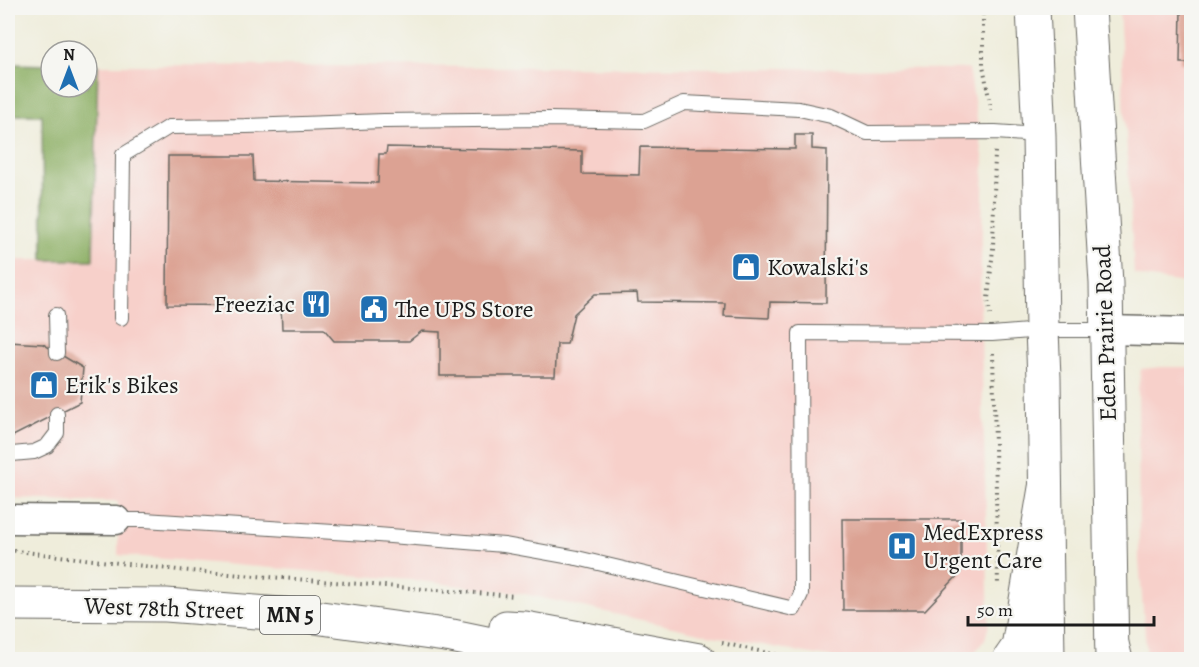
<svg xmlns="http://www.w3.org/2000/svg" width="1199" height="667" font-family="Alegreya,serif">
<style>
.built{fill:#f7d0ca}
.forest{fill:#8aad62;stroke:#53643f;stroke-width:1.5}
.building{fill:#dca293}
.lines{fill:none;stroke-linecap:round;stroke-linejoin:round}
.lane-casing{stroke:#66655f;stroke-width:16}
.street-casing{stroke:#66655f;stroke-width:31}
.secondary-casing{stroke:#66655f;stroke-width:35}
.primary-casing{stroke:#66655f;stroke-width:35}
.path{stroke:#66655f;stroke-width:4;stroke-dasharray:1.5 4.5;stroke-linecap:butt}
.lane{stroke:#fff;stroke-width:14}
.street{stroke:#fff;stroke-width:28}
.secondary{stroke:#fff;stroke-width:33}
.primary{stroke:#fff;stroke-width:33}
.labels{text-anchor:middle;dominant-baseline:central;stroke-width:4.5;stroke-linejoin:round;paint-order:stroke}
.shield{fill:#f6f6f2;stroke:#5d5d5c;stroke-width:1.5}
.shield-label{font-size:22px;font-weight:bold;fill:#1c1c1c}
.poi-label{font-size:24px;fill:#1c1c1c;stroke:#f6f6f2;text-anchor:start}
.street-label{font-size:24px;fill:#1c1c1c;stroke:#f6f6f2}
</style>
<rect width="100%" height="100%" fill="#f6f6f2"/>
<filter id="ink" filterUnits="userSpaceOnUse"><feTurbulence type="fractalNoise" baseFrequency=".0167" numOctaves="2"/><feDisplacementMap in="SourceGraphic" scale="12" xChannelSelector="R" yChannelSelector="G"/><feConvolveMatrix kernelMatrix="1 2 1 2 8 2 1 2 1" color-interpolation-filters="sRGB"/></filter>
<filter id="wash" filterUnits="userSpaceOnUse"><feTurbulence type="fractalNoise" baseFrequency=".008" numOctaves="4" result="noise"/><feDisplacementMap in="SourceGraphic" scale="24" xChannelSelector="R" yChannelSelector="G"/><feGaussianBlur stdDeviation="1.35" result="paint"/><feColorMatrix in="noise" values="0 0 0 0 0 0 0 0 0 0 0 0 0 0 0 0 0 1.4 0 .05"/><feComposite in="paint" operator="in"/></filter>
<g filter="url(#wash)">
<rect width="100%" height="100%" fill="#efeddb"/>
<path class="built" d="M 1119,8 L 1191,8 L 1191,286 L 1178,282 L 1144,277 L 1134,274 Z
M 98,65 L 969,69 L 984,162 L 980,297 L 989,625 L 985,639 L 975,652 L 962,659 L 838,659 L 708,635 L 521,593 L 412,580 L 118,555 L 118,501 L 8,498 L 8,260 L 93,260 Z
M 1161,367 L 1191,367 L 1191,659 L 1147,659 L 1139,560 L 1138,389 L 1141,369 Z"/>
<path class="forest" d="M 8,64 L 51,65 L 51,87 L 87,87 L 87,65 L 98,65 L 93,260 L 43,260 L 42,115 L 8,115 Z"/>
<g id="blocks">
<path class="building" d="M 1181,8 L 1192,8 L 1192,63 L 1180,63 Z
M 795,135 L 812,135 L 812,149 L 827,150 L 826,303 L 770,302 L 769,318 L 724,316 L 725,303 L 638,302 L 637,293 L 595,294 L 574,314 L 567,344 L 557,344 L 555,376 L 440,376 L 440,332 L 422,331 L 409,341 L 334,341 L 324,329 L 282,329 L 281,306 L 167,305 L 168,156 L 253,156 L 254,181 L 378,183 L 379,154 L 386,154 L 387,147 L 582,151 L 582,174 L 639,175 L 640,147 L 795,149 Z
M 8,342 L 43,344 L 83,368 L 80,402 L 13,436 L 8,436 Z
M 842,519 L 961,519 L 961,572 L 925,610 L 843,610 Z"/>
</g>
</g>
<g filter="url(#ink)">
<use href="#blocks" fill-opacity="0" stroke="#66655f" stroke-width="1.5"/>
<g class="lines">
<g class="lane-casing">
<path id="lane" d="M 56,315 L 57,353
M 121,318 L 123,155 L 169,127 L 246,126 L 384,121 L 550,119 L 644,121 L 684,103 L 799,109 L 831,116 L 867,133 L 995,132 L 1039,135
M 8,456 L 12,454 L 34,452 L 47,446 L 57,433 L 57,414
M 116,520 L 144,520 L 365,534 L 504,545 L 577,558 L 794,609 L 801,594 L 800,333 L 992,334 L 1042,330 L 1106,330"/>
</g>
<g class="street-casing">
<path id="street" d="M 1106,330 L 1192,332
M 8,519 L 116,520"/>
</g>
<g class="secondary-casing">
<path id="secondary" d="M 1033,8 L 1039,135 L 1042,330 L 1044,378 L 1048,660
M 1089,8 L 1106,283 L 1112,660"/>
</g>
<g class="primary-casing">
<path id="primary" d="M 8,604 L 166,605 L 307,616 L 452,636 L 569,660
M 506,627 L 525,628 L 699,660
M 1112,644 L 1116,660
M 1009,660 L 1018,647 L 1045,488"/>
</g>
<path class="path" d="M 983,8 L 983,65 L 992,115
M 990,315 L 988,299 L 993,249 L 995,149
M 993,353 L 998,585
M 8,550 L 178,570 L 515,596
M 722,643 L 800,660"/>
<use href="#lane" class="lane"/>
<use href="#street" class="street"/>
<use href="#secondary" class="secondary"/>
<use href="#primary" class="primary"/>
</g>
</g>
<defs>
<g id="shop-square" transform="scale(1.5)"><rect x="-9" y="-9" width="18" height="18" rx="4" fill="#1f6fb2" stroke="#f6f6f2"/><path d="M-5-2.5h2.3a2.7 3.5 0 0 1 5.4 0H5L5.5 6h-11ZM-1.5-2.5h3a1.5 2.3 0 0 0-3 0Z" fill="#fff"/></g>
<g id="restaurant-square" transform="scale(1.5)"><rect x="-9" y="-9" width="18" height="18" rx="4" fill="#1f6fb2" stroke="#f6f6f2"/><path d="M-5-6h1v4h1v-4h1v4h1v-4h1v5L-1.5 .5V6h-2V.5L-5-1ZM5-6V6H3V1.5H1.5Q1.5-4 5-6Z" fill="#fff"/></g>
<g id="civic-square" transform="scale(1.5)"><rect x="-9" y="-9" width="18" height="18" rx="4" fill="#1f6fb2" stroke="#f6f6f2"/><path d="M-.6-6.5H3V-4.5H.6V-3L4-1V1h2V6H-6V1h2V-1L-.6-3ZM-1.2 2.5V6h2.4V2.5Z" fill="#fff"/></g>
<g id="hospital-square" transform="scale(1.5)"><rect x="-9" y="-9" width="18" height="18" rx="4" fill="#1f6fb2" stroke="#f6f6f2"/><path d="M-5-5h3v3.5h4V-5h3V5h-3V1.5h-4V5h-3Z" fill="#fff"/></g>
</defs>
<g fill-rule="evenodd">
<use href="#shop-square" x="746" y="267"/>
<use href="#restaurant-square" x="316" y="304"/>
<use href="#civic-square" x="374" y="309"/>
<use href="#shop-square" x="44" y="385"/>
<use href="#hospital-square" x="902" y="546"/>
</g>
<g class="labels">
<rect class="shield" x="260" y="596" width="60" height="38" rx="4.5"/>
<g class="shield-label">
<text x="290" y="615">MN 5</text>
</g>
<g class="poi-label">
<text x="767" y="267">Kowalski's</text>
<text x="295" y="304" text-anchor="end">Freeziac</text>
<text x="395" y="309">The UPS Store</text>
<text x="65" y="385">Erik's Bikes</text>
<text x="923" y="532">MedExpress<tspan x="923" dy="28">Urgent Care</tspan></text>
</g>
<g class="street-label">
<text transform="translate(1105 333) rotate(-92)">Eden Prairie Road</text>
<text transform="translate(164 608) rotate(2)">West 78th Street</text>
</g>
</g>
<rect width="1199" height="667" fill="none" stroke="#f6f6f2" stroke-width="30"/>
<g transform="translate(69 69)"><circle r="28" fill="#f6f6f2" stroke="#9f9f9c" stroke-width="1.5"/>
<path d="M0-4.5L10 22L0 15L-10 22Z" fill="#1f6fb2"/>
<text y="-9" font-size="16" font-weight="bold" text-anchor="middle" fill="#1c1c1c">N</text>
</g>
<path d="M968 616v9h186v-9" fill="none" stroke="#1c1c1c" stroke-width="3"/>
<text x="977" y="616" font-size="18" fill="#1c1c1c" stroke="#f6f6f2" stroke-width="4.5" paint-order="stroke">50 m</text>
</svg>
